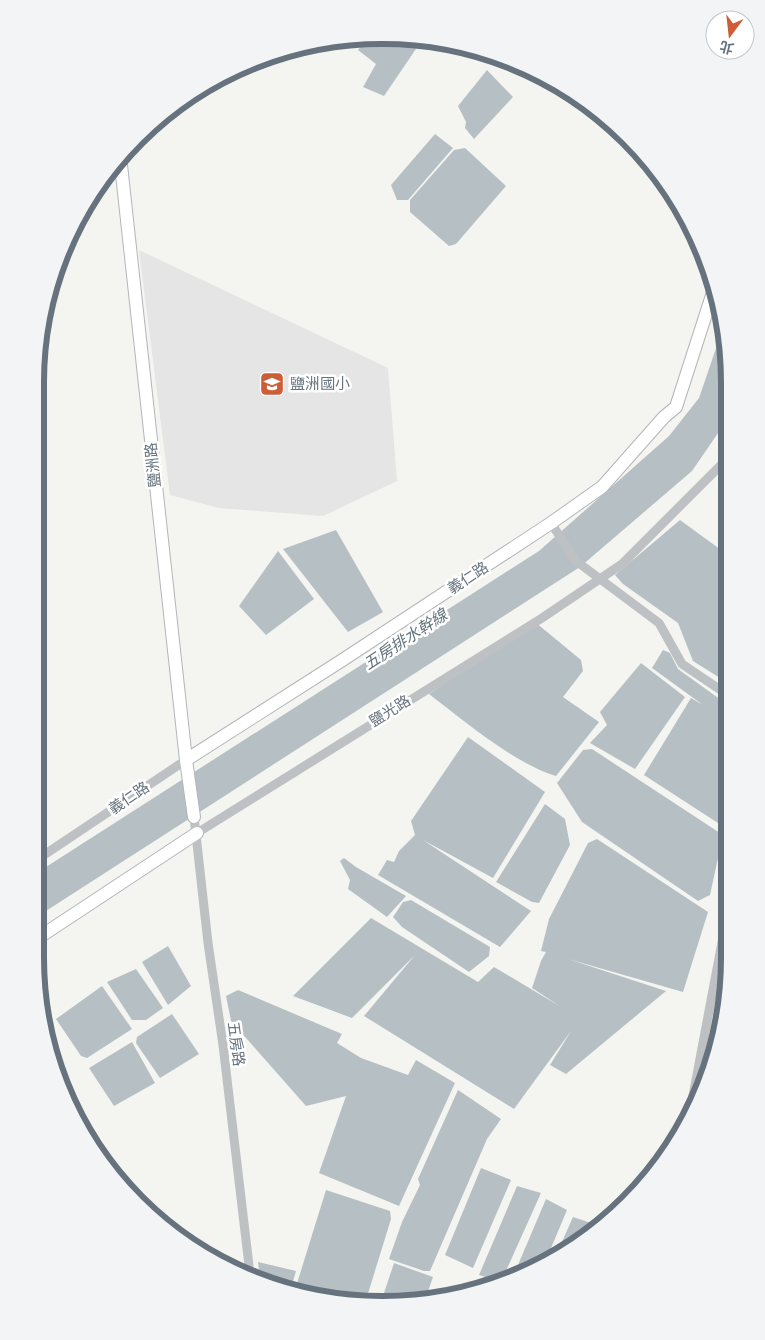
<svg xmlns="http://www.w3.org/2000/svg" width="765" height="1340" font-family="'Fira Sans Condensed','Noto Sans TC',sans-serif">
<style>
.built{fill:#e4e5e4}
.water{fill:#b6c0c4}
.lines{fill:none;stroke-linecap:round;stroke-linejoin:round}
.secondary-casing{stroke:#b2b6ba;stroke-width:14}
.street{stroke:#bdc1c4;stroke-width:9}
.secondary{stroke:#fff;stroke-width:12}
.labels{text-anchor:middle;stroke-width:5;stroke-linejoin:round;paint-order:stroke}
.poi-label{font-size:15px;fill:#66737e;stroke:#fff;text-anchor:start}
.street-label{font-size:15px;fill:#66737e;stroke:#fff}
.water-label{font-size:16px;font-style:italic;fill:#62747b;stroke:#fff}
.rim{fill:none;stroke:#66737e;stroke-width:6}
</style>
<rect width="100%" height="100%" fill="#f4f4f0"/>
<path class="built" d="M 139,250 L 388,368 L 397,481 L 323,516 L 219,508 L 170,495 Z"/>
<path class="water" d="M 369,36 L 411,37 L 420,43 L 384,96 L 363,87 L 376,64 L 358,50 Z
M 487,70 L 513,97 L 474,139 L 465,128 L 466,122 L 458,106 Z
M 435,134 L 453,148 L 408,200 L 397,200 L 391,185 Z
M 465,148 L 506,186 L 456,244 L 449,246 L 410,212 L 410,200 L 454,150 Z
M 724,325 L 727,337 L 727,420 L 692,471 L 580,567 L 35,918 L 35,874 L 539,551 L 669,436 L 699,398 Z
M 680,520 L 728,555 L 728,683 L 693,661 L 678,623 L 623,584 L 615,575 Z
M 336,530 L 383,612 L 348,632 L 283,549 Z
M 278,551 L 314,599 L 266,635 L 239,606 Z
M 535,622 L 581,660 L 583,671 L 563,697 L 599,722 L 556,776 C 515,764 463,720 429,694 Z
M 663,650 L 670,653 L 678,669 L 728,705 L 729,801 L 721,825 L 644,775 L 691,698 L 703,705 L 652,668 Z
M 641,663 L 685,697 L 635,769 L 590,743 L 607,725 L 600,712 Z
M 468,737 L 545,792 L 493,878 L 423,840 L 531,911 L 500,947 L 378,875 L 387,860 L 394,862 L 399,851 L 415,835 L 411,821 Z
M 592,749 L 723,835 L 710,895 L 698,901 L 582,822 L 557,783 L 583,750 Z
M 545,804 L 565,819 L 570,845 L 539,903 L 532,902 L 496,882 Z
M 597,839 L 708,912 L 683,992 L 568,959 L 666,991 L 566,1074 L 550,1065 L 571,1031 L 514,1109 L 364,1016 L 415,955 L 352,1018 L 293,996 L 371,918 L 478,982 L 494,967 L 561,1007 L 532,988 L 541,961 L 546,952 L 541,951 L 549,919 L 588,843 Z
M 344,858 L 356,867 L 406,896 L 387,917 L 348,889 L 350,880 L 340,861 Z
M 411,900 L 490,947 L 489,956 L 469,972 L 402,927 L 393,917 L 403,902 Z
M 168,946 L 191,986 L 168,1005 L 142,962 Z
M 136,969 L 163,1008 L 146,1020 L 132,1020 L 107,982 Z
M 102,986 L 132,1029 L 87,1058 L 81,1056 L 56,1019 Z
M 238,990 L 342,1034 L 337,1043 L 361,1058 L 408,1075 L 416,1060 L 455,1083 L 399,1206 L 319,1173 L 346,1096 L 306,1106 L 231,1021 L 226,996 Z
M 172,1014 L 199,1054 L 160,1078 L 136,1043 L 137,1037 Z
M 132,1042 L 155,1083 L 114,1106 L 89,1068 Z
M 458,1090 L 501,1119 L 487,1139 L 430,1271 L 424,1271 L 389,1259 L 402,1222 L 420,1185 L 418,1179 Z
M 481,1168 L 511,1180 L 473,1268 L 445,1255 Z
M 517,1186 L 541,1193 L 501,1282 L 479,1275 Z
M 326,1190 L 390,1211 L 391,1219 L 366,1300 L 294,1293 Z
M 546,1199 L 567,1210 L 546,1260 L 512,1279 Z
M 573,1217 L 591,1223 L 588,1234 L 557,1253 Z
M 258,1262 L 296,1271 L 290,1292 L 260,1279 Z
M 394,1263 L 433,1277 L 425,1300 L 405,1304 L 381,1302 Z"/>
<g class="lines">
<defs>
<path id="secondary" d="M 120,156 L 186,760 L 194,817
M 186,760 L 341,661 L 551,523 L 602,487 L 664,417 L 676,407 L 715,286
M 35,940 L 197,833"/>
</defs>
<use href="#secondary" class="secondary-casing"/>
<path class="street" d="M 551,523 L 576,561 L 659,623 L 682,664 L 728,695
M 194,817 L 208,943 L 223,1045 L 250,1274
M 197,833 L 542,618 L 622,564 L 727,459
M 35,861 L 186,760
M 689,1117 L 729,905"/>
<use href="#secondary" class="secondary"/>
</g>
<defs>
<symbol id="school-square" viewBox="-11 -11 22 22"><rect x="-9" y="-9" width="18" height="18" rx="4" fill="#cd5d37" stroke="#fff"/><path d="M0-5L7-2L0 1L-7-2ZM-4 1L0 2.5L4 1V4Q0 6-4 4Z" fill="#fff"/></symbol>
</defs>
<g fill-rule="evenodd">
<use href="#school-square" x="258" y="370" width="28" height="28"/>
</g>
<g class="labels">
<g class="poi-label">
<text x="290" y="389">鹽洲國小</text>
</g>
<g class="street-label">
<text transform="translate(153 465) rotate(-96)" y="5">鹽洲路</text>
<text transform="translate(468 578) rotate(-33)" y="5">義仁路</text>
<text transform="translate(390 711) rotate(-32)" y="5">鹽光路</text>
<text transform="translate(129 798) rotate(-34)" y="5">義仁路</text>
<text transform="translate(236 1044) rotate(82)" y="5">五房路</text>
</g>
<g class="water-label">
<text transform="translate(405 639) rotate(-33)" y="6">五房排水幹線</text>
</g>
</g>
<path d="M0 0H765V1340H0ZM382 44H383A338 338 0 0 1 721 382V958A338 338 0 0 1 383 1296H382A338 338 0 0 1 44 958V382A338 338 0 0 1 382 44Z" fill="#f3f4f5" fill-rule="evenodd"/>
<path class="rim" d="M382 44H383A338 338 0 0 1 721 382V958A338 338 0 0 1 383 1296H382A338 338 0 0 1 44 958V382A338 338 0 0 1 382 44Z"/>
<g transform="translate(730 35) rotate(195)"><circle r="24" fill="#ffffff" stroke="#c2c7cb"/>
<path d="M0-4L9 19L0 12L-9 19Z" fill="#cd5d37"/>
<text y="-8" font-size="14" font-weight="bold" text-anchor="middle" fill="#66737e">北</text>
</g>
</svg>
